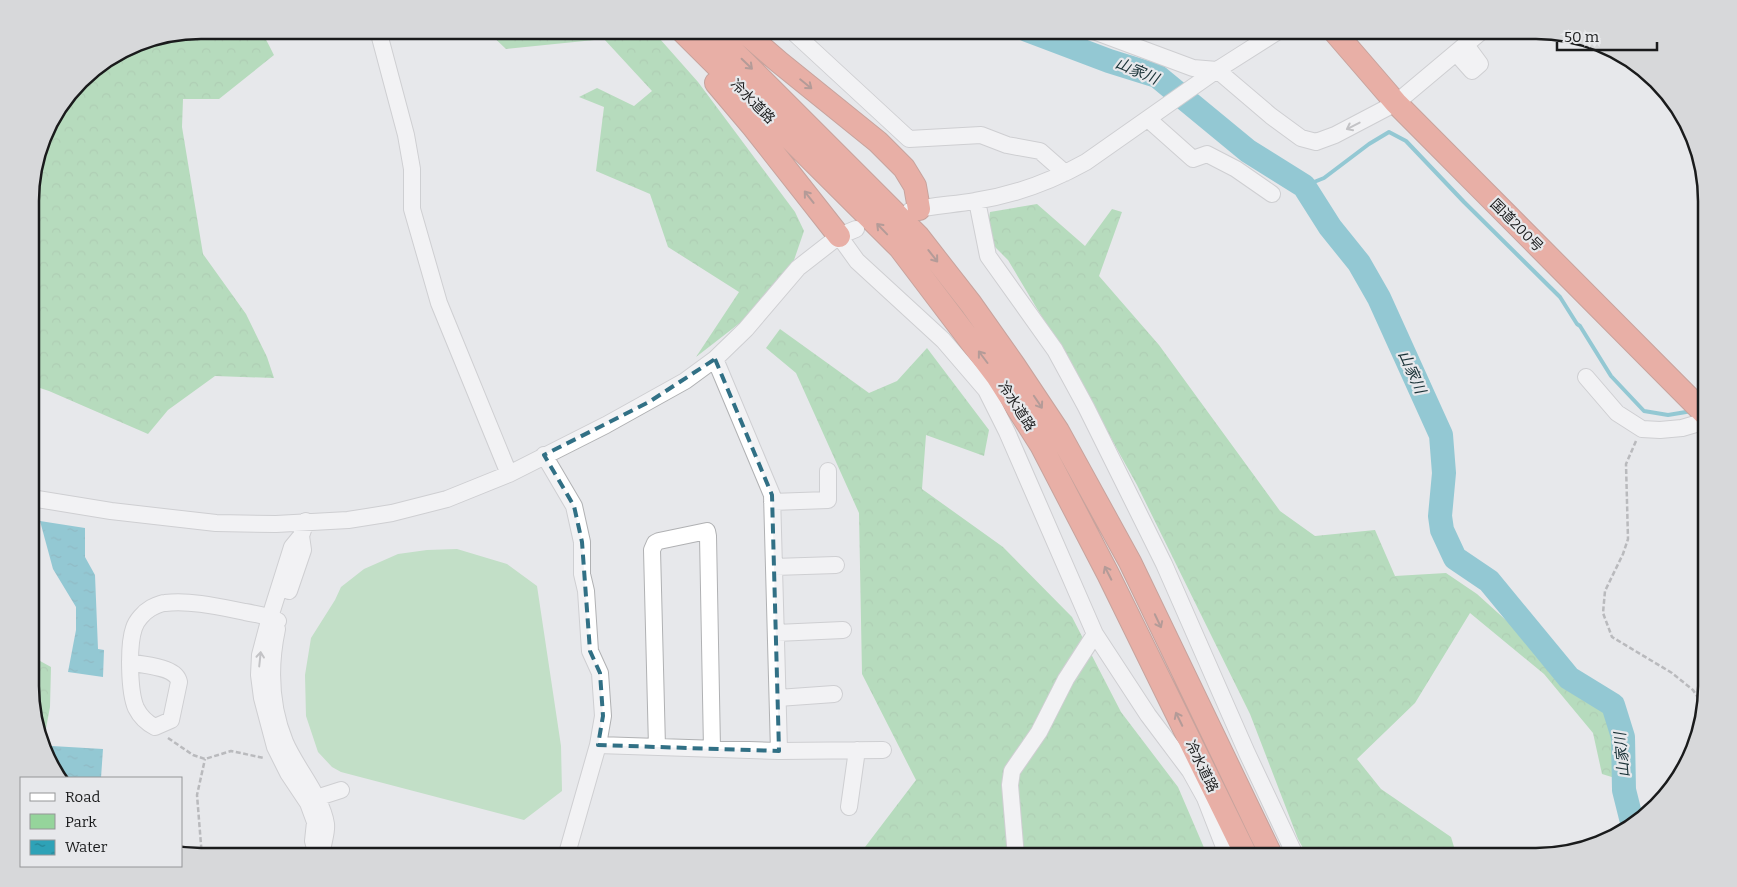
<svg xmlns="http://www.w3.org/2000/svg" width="1737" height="887" font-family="Bitter,'Noto Sans JP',serif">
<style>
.green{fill:#95d49b}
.forest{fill:url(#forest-crowns)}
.water{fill:url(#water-ripples)}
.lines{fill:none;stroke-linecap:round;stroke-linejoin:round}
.stream{stroke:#2ea2b7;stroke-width:4}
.river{stroke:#2ea2b7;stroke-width:24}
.minor-casing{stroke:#b0b1b3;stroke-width:18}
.highway-casing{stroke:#a0503f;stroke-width:24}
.path{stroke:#828385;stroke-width:2.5;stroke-dasharray:5 2.5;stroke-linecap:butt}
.minor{stroke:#fff;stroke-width:16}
.highway{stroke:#e86c52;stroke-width:22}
.oneway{stroke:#773f34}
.oneway2{stroke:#989899}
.marked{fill:none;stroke:#317085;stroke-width:4;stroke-dasharray:10 6;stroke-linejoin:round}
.labels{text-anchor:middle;stroke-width:4.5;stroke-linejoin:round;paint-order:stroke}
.street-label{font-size:14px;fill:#1a1b1c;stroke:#e7e8eb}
.water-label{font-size:15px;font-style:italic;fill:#183136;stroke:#e7e8eb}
.rim{fill:none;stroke:#1a1b1c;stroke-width:2.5}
</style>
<defs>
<pattern id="forest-crowns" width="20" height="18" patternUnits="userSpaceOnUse" patternTransform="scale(1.25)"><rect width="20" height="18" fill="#7bcc85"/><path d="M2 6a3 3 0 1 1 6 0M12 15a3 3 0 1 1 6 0" fill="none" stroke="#6aaf72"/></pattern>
<pattern id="water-ripples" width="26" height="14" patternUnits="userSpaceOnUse" patternTransform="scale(1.25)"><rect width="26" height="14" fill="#2ea2b7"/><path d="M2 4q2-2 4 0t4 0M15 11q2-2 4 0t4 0" fill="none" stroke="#268394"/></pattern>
</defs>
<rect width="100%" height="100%" fill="#e7e8eb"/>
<path class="green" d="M 457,549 L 507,564 L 537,586 L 561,746 L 562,791 L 524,820 L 341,772 L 332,767 L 318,752 L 306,716 L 305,675 L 311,638 L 335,600 L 341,587 L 364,569 L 398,554 L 427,550 Z"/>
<path class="forest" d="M 201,30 L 261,30 L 274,55 L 219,99 L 183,99 L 182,127 L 203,254 L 246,314 L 267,357 L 274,378 L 215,376 L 168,410 L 148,434 L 49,391 L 31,385 L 30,189 L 47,125 L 88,73 L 136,43 Z
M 486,30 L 652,30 L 698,82 L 795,212 L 804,231 L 793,263 L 754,312 L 696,357 L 739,292 L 668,247 L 650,194 L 596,171 L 604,107 L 579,97 L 597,88 L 634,106 L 652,91 L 604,39 L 506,49 Z
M 1037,204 L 1085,246 L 1112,209 L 1122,212 L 1099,276 L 1159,345 L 1280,511 L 1315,536 L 1375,530 L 1395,576 L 1446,573 L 1477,594 L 1538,649 L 1572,688 L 1608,709 L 1617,740 L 1615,778 L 1602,774 L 1593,733 L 1544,674 L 1470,613 L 1415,703 L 1357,759 L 1381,789 L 1451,837 L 1457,857 L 1308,857 L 1298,839 L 1250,714 L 1137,485 L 1067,359 L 1008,260 L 986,238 L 990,212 Z
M 780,329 L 869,393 L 897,381 L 927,348 L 989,430 L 984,456 L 926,435 L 922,489 L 1003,547 L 1072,617 L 1121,712 L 1178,787 L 1208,857 L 844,857 L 862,851 L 916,780 L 862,674 L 859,513 L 796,373 L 766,348 Z
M 31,656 L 51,667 L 50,707 L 44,739 L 32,709 Z"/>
<path class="water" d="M 40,521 L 85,528 L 85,557 L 95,575 L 98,649 L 104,650 L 103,677 L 68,672 L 76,630 L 76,607 L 53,569 Z
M 52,746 L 103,749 L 101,778 L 60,778 L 50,754 Z"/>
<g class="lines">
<path class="stream" d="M 1304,186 L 1324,178 L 1369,144 L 1389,132 L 1406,141 L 1464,202 L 1560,297 L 1577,324 L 1580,326 L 1611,376 L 1644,411 L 1668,415 L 1692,411"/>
<path class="river" d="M 1027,30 L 1109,61 L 1157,76 L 1248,151 L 1304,186 L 1330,227 L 1359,263 L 1379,298 L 1441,435 L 1444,473 L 1440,516 L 1442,530 L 1455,558 L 1489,581 L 1569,678 L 1613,705 L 1623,737 L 1624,790 L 1633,826"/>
<defs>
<path id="minor" d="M 378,30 L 406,135 L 412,169 L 412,209 L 439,303 L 509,474
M 791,30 L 909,139 L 981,135 L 1007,145 L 1040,151 L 1065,173
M 1091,30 L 1193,68 L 1217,70 L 1271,116 L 1301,138 L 1316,142 L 1335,135 L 1396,103 L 1483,30
M 1456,53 L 1472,71 L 1480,64 L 1466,45
M 1148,119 L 1193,159 L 1207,154 L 1236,169 L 1272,194
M 977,201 L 988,256 L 1055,350 L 1086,407 L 1164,564 L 1247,753 L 1296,857
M 910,211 C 931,205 953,205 975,201 C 1014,195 1052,181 1086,162 L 1217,70 L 1280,30
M 839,236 L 857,261 L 943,340 L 986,390 L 1007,432 L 1095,634 L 1148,715 L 1190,771 L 1205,798 L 1228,857
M 715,359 L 772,495 L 779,751
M 1586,377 L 1617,413 L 1642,429 L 1660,430 L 1682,428 L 1699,423 L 1706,418
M 544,455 L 574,506 L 582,542 L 582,574 L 586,591 L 590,651 L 600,673 L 603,716 L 598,745 L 566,857
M 31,498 L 111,511 L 216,523 L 276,524 L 348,520 L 392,513 L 447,499 L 509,474 L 606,425 L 685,381 L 715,359 L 746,329 L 798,268 L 839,236 L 856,229
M 772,502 L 828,500 L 828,471
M 306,521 L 301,536 L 292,547 L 270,617 L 260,655 L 259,675 L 262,698 L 275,747 L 288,773 L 308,803 L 315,822 L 313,841 L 316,852 L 314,857
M 774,567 L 836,565
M 289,591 L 303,550 L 301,536
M 277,629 C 269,667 270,705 285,742 C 296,768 322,797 326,824 C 327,831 324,839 323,846 L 316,852
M 776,633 L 843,630
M 130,662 C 145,666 176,666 179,682 L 171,720 L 155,727 C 147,723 140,716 136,708 C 129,692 128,645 134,628 C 136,621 144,612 151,608 C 155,606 161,603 165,603 C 191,600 220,607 245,612 C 257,614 268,616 278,621
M 778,698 L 834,694
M 598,745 L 779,751 L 883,750
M 657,747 L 652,550 L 655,543 L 659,541 L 707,531 L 708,536 L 712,749
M 308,803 L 316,798 L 341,790
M 849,807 L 857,750
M 1016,857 L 1010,785 L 1012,771 L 1039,732 L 1066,679 L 1095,634"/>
<path id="highway" d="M 681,30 L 900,248 L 997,376 L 1041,445 L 1108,574 L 1247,857
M 712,30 L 918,236 L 971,304 L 1014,365 L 1058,431 L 1130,562 L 1272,857
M 742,30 L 779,62 L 878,142 L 904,168 L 915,186 L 919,209
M 1333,30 L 1396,103 L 1706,415
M 716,83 L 754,128 L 839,236"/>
</defs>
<use href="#minor" class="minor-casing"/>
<use href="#highway" class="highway-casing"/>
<path class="path" d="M 1636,441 L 1626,464 L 1628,539 L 1623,554 L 1605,591 L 1603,613 L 1612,637 L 1672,673 L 1693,690 L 1703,705
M 168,738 L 193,755 L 205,759 L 231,751 L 264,758
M 202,857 L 197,795 L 205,759"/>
<use href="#minor" class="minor"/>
<use href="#highway" class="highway"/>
</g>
<defs><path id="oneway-shaft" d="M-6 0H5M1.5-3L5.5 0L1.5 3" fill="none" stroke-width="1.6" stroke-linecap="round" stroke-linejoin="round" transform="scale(1.25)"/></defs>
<g class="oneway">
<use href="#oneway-shaft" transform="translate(747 64) rotate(44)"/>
<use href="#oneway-shaft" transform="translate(806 84) rotate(39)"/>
<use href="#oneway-shaft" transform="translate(809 197) rotate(-128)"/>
<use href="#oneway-shaft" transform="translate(882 229) rotate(-134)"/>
<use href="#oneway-shaft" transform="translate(933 256) rotate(52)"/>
<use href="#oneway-shaft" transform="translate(983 357) rotate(-127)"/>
<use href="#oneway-shaft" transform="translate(1038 402) rotate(56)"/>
<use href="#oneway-shaft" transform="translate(1108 573) rotate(-117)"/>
<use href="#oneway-shaft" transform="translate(1158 621) rotate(65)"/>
<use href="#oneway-shaft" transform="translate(1179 719) rotate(-116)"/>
</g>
<g class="oneway2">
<use href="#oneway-shaft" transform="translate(1353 126) rotate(153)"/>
<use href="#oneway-shaft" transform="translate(260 659) rotate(-84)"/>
</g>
<path d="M0 0H1737V887H0ZM 715,359 L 772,495 L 779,751 L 598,745 L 603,716 L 600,673 L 590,651 L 582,542 L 574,506 L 544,455 L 649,402 Z" fill="#e7e8eb" fill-opacity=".55" fill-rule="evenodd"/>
<path class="marked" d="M 715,359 L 772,495 L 779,751 L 598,745 L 603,716 L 600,673 L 590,651 L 582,542 L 574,506 L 544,455 L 649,402 Z"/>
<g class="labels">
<g class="street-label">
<text transform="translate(753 101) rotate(45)" y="5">冷水道路</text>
<text transform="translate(1517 225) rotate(45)" y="5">国道200号</text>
<text transform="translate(1017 406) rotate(57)" y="5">冷水道路</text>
<text transform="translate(1202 766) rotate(64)" y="5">冷水道路</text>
</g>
<g class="water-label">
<text transform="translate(1137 71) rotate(23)" y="5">山家川</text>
<text transform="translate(1412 372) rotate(66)" y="5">山家川</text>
<text transform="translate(1622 755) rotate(-95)" y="5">山家川</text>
</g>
</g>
<path d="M0 0H1737V887H0ZM201 39H1536A162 162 0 0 1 1698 201V686A162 162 0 0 1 1536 848H201A162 162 0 0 1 39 686V201A162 162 0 0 1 201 39Z" fill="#d7d8da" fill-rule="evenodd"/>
<path class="rim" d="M201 39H1536A162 162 0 0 1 1698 201V686A162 162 0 0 1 1536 848H201A162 162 0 0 1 39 686V201A162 162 0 0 1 201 39Z"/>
<rect x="20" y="777" width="162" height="90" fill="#e7e8eb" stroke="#959698"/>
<rect x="30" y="793" width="25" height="8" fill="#ffffff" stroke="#959698"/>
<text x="65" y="802" font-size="15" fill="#1a1b1c">Road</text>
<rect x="30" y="814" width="25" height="15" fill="#95d49b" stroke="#959698"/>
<text x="65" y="827" font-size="15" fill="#1a1b1c">Park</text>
<rect x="30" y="840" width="25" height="15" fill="url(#water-ripples)" stroke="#959698"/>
<text x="65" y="852" font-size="15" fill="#1a1b1c">Water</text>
<path d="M1557 42v8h100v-8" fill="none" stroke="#1a1b1c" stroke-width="2.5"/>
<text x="1564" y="42" font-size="15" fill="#1a1b1c" stroke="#e7e8eb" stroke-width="4" paint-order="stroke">50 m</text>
</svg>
